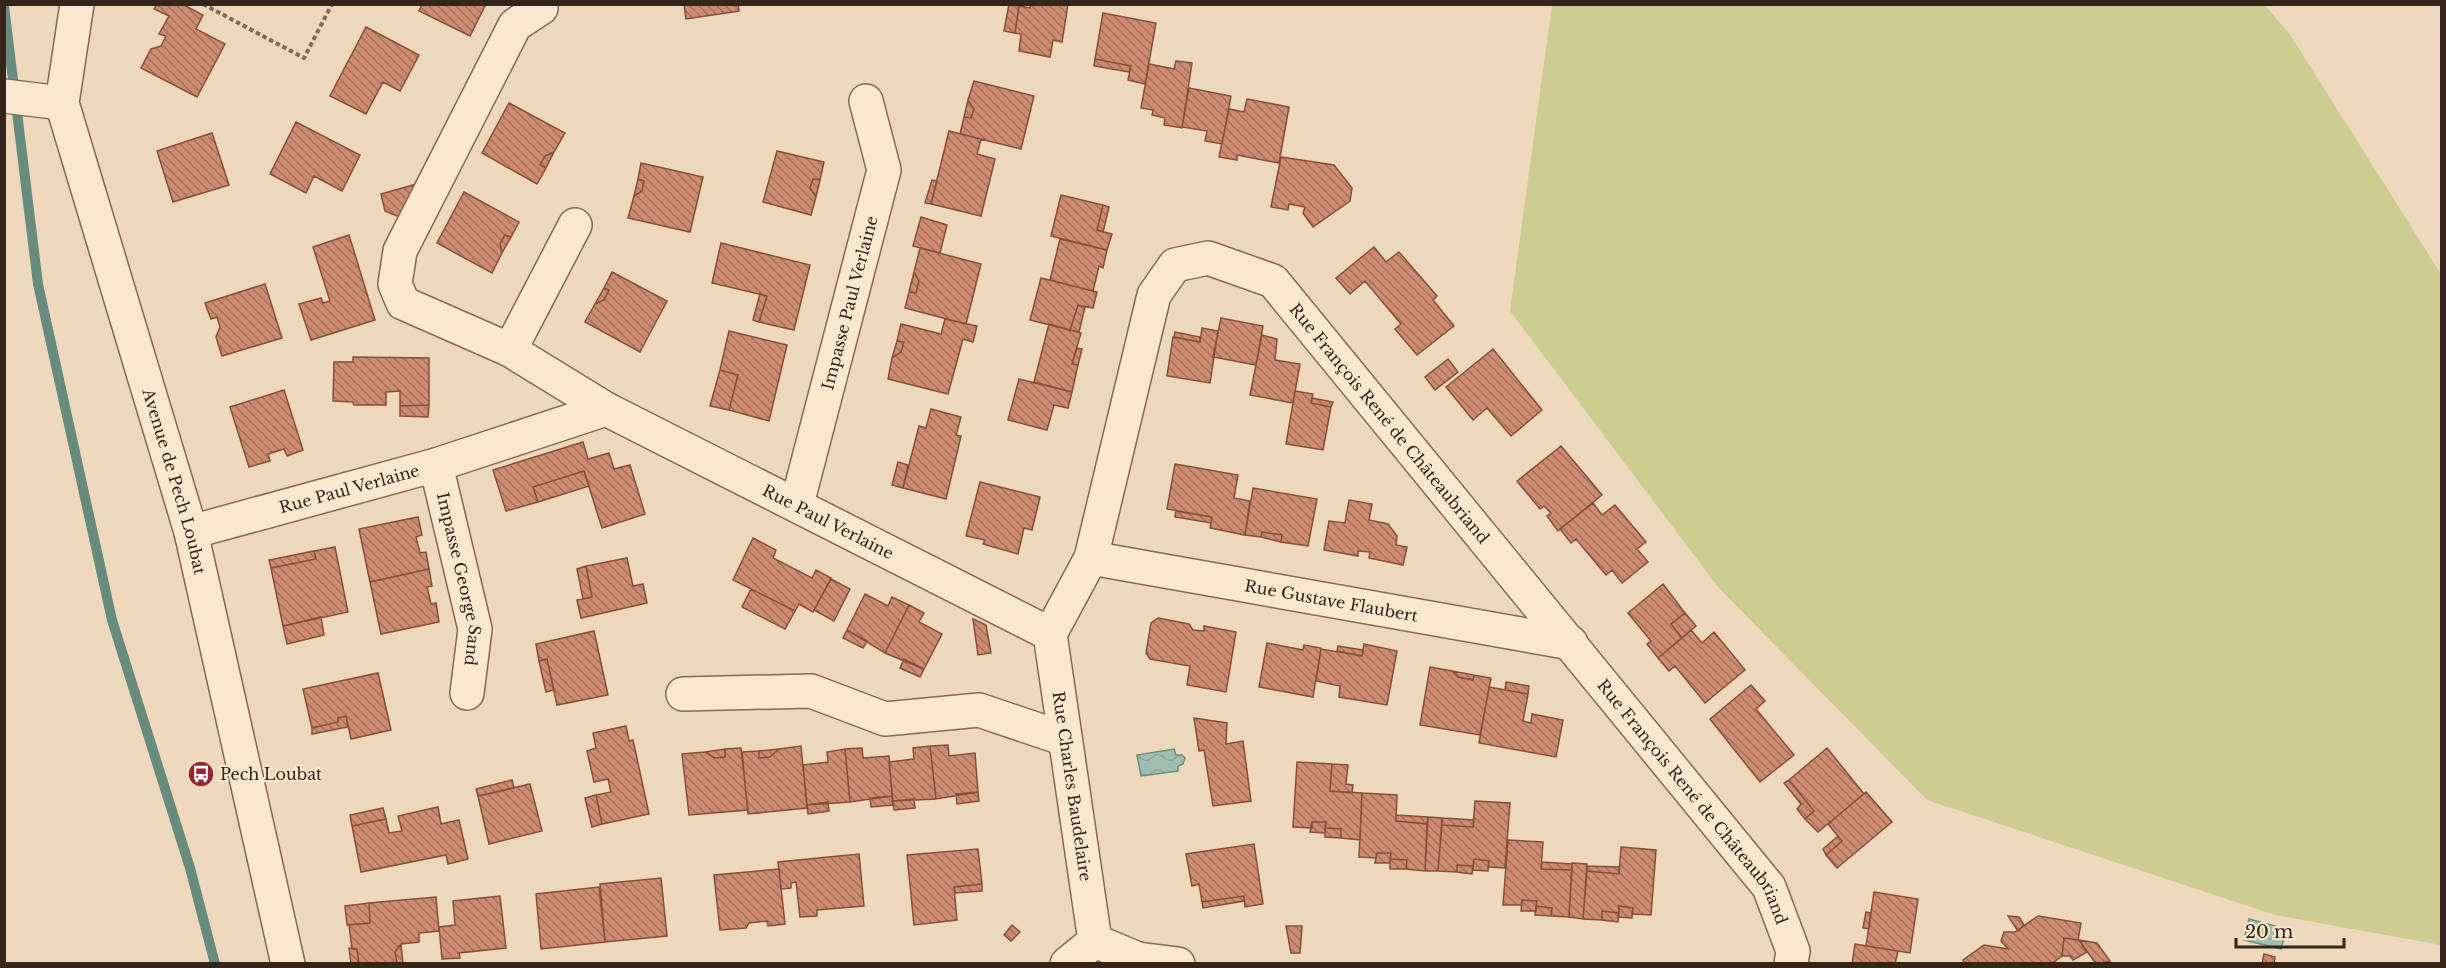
<svg xmlns="http://www.w3.org/2000/svg" width="2446" height="968" font-family="'Libre Baskerville',serif">
<style>
.grass{fill:#cccb90}
.water{fill:url(#water-waves);stroke:#678c7e;stroke-width:1.5}
.lines{fill:none;stroke-linecap:round;stroke-linejoin:round}
.stream{stroke:#678c7e;stroke-width:10}
.building{fill:url(#building-back-hatch);stroke:#854f3b;stroke-width:1.5}
.minor-casing{stroke:#856955;stroke-width:36}
.path{stroke:#856955;stroke-width:4;stroke-dasharray:4.5 3;stroke-linecap:butt}
.minor{stroke:#f9e7ce;stroke-width:33}
.labels{text-anchor:middle;stroke-width:4.5;stroke-linejoin:round;paint-order:stroke}
.street-label{font-size:16px;fill:#34241a;stroke:#f6e4cb}
.poi-label{font-size:16px;fill:#34241a;stroke:#f6e4cb;text-anchor:start}
</style>
<defs>
<pattern id="water-waves" width="16" height="10" patternUnits="userSpaceOnUse" patternTransform="scale(1.5)"><rect width="16" height="10" fill="#a0bfb2"/><path d="M0 5q4-4 8 0t8 0" fill="none" stroke="#8aa498"/></pattern>
<pattern id="building-back-hatch" width="6" height="6" patternUnits="userSpaceOnUse" patternTransform="scale(1.5)"><rect width="6" height="6" fill="#cd8b70"/><path d="M-1 5l2 2M0 0l6 6M5-1l2 2" fill="none" stroke="#a7715b"/></pattern>
</defs>
<rect width="100%" height="100%" fill="#eed8bb"/>
<path class="grass" d="M 1552,5 L 2265,5 L 2291,36 L 2441,274 L 2441,945 L 2275,915 L 1927,800 L 1718,587 L 1510,311 Z"/>
<path class="water" d="M 1174,749 L 1176,755 L 1182,755 L 1185,758 L 1183,764 L 1178,766 L 1178,771 L 1141,776 L 1137,755 Z
M 2249,919 L 2286,929 L 2281,949 L 2244,940 Z"/>
<g class="lines">
<path class="stream" d="M 4,6 L 38,284 L 112,620 L 190,868 L 215,964"/>
</g>
<path class="building" d="M 157,4 L 182,4 L 203,15 L 196,29 L 225,44 L 197,97 L 141,68 L 151,49 L 161,46 L 166,36 L 159,34 L 169,16 L 154,9 Z
M 422,4 L 486,4 L 470,36 L 419,11 Z
M 684,4 L 738,4 L 739,11 L 686,19 Z
M 1009,4 L 1019,6 L 1015,33 L 1004,31 Z
M 1031,4 L 1068,4 L 1062,42 L 1053,40 L 1050,57 L 1019,51 L 1021,34 L 1015,33 L 1019,6 L 1030,8 Z
M 1103,13 L 1156,23 L 1145,84 L 1128,80 L 1131,66 L 1095,59 Z
M 366,27 L 419,55 L 400,91 L 383,82 L 366,114 L 330,96 Z
M 1095,59 L 1131,66 L 1129,72 L 1094,66 Z
M 1176,61 L 1192,63 L 1182,128 L 1164,125 L 1165,118 L 1152,115 L 1153,110 L 1141,108 L 1149,64 L 1174,69 Z
M 974,81 L 1034,96 L 1021,149 L 960,134 L 964,117 L 971,118 L 974,109 L 968,100 Z
M 1189,88 L 1231,96 L 1222,144 L 1205,141 L 1207,131 L 1182,127 Z
M 1247,99 L 1289,107 L 1279,163 L 1237,155 L 1237,160 L 1219,157 L 1229,109 L 1244,112 Z
M 968,100 L 974,109 L 971,118 L 964,117 Z
M 509,103 L 565,133 L 554,152 L 545,156 L 540,165 L 546,168 L 537,184 L 482,153 Z
M 296,122 L 360,155 L 342,191 L 314,176 L 306,193 L 270,174 Z
M 949,131 L 981,139 L 977,154 L 995,159 L 981,216 L 931,204 Z
M 212,133 L 229,185 L 173,202 L 157,151 Z
M 777,151 L 824,162 L 820,180 L 813,179 L 810,188 L 816,197 L 811,215 L 763,202 Z
M 554,152 L 546,168 L 540,165 L 545,156 Z
M 1281,157 L 1334,165 L 1352,188 L 1350,201 L 1313,227 L 1303,213 L 1305,207 L 1289,204 L 1288,210 L 1271,207 Z
M 641,163 L 703,177 L 690,232 L 628,218 L 634,196 L 642,191 L 644,181 L 638,179 Z
M 638,179 L 644,181 L 642,191 L 634,196 Z
M 813,179 L 820,180 L 816,197 L 810,188 Z
M 932,180 L 937,181 L 931,204 L 925,203 Z
M 420,183 L 402,218 L 385,211 L 381,194 Z
M 464,192 L 519,222 L 511,237 L 505,235 L 500,244 L 502,253 L 492,273 L 437,243 Z
M 1061,195 L 1103,205 L 1097,230 L 1112,234 L 1107,250 L 1051,236 Z
M 1103,205 L 1109,207 L 1103,232 L 1097,230 Z
M 921,217 L 947,225 L 940,253 L 913,246 Z
M 349,235 L 375,320 L 311,340 L 299,304 L 321,298 L 323,303 L 330,301 L 313,247 Z
M 505,235 L 511,237 L 502,253 L 500,244 Z
M 1060,239 L 1107,250 L 1103,268 L 1099,266 L 1093,291 L 1050,280 Z
M 721,243 L 810,265 L 794,330 L 759,322 L 767,296 L 712,283 Z
M 1374,247 L 1386,262 L 1399,252 L 1437,296 L 1433,300 L 1454,326 L 1417,355 L 1395,329 L 1401,324 L 1365,281 L 1350,294 L 1336,278 Z
M 920,248 L 981,264 L 966,324 L 905,308 L 909,292 L 916,293 L 919,281 L 914,272 Z
M 612,272 L 667,301 L 640,352 L 585,322 L 595,304 L 604,300 L 609,290 L 604,288 Z
M 914,272 L 919,281 L 916,293 L 909,292 Z
M 1041,278 L 1097,292 L 1093,308 L 1078,305 L 1070,330 L 1030,320 Z
M 265,284 L 282,338 L 222,356 L 216,337 L 220,327 L 217,317 L 211,319 L 205,303 Z
M 604,288 L 609,290 L 604,300 L 595,304 Z
M 760,294 L 767,296 L 759,322 L 753,320 Z
M 1078,305 L 1085,307 L 1079,332 L 1070,330 Z
M 1221,318 L 1263,326 L 1256,365 L 1213,357 Z
M 945,319 L 977,326 L 973,342 L 963,339 L 948,394 L 888,379 L 892,358 L 901,352 L 904,342 L 897,341 L 901,324 L 941,334 Z
M 1049,324 L 1081,333 L 1072,364 L 1078,365 L 1072,392 L 1034,382 Z
M 1202,328 L 1218,331 L 1210,383 L 1167,376 L 1173,337 L 1200,342 Z
M 729,331 L 787,345 L 769,421 L 729,410 L 738,375 L 720,370 Z
M 1175,332 L 1200,337 L 1200,342 L 1174,337 Z
M 1262,335 L 1277,339 L 1275,360 L 1300,364 L 1293,403 L 1250,395 Z
M 897,341 L 904,342 L 901,352 L 892,358 Z
M 1077,348 L 1082,349 L 1078,365 L 1072,364 Z
M 1493,349 L 1542,410 L 1511,436 L 1487,408 L 1473,420 L 1446,387 Z
M 353,357 L 429,358 L 429,405 L 400,406 L 400,391 L 386,392 L 386,405 L 354,405 L 353,402 L 333,401 L 334,362 L 353,362 Z
M 1448,359 L 1458,372 L 1435,390 L 1425,377 Z
M 720,370 L 738,375 L 729,410 L 710,406 Z
M 1019,379 L 1072,392 L 1068,408 L 1054,405 L 1047,430 L 1008,420 Z
M 284,390 L 303,450 L 287,456 L 284,449 L 268,454 L 270,461 L 249,467 L 230,407 Z
M 1295,391 L 1313,394 L 1311,403 L 1331,407 L 1323,450 L 1286,444 Z
M 1312,398 L 1333,402 L 1331,407 L 1311,403 Z
M 429,405 L 428,417 L 400,416 L 400,406 Z
M 931,409 L 961,417 L 956,435 L 961,436 L 946,499 L 903,488 L 919,426 L 926,428 Z
M 583,442 L 588,459 L 609,453 L 614,469 L 630,465 L 645,514 L 602,528 L 584,471 L 533,487 L 538,502 L 506,511 L 493,470 Z
M 1561,446 L 1602,495 L 1558,531 L 1547,516 L 1551,513 L 1544,506 L 1540,509 L 1517,481 Z
M 898,462 L 908,465 L 903,488 L 892,485 Z
M 1175,464 L 1238,475 L 1234,498 L 1250,501 L 1245,535 L 1210,528 L 1212,517 L 1167,509 Z
M 584,471 L 589,486 L 538,502 L 533,487 Z
M 980,482 L 1040,497 L 1032,530 L 1024,528 L 1018,554 L 983,544 L 985,540 L 966,536 Z
M 1253,488 L 1317,499 L 1308,546 L 1281,542 L 1282,535 L 1262,532 L 1261,537 L 1245,535 Z
M 1349,500 L 1372,504 L 1369,520 L 1388,524 L 1397,536 L 1396,545 L 1407,547 L 1403,565 L 1369,558 L 1370,552 L 1358,551 L 1358,556 L 1324,550 L 1329,521 L 1345,523 Z
M 1593,503 L 1602,515 L 1615,505 L 1646,542 L 1637,549 L 1648,562 L 1622,583 L 1612,570 L 1606,575 L 1576,539 L 1571,543 L 1560,529 Z
M 1176,511 L 1212,517 L 1211,523 L 1175,517 Z
M 418,517 L 422,535 L 416,537 L 420,553 L 426,552 L 429,569 L 370,582 L 359,529 Z
M 1262,532 L 1282,535 L 1281,542 L 1261,537 Z
M 753,538 L 776,550 L 773,558 L 812,578 L 816,570 L 831,578 L 813,612 L 799,604 L 795,611 L 733,580 Z
M 335,547 L 348,612 L 283,626 L 271,568 L 316,559 L 314,551 Z
M 314,551 L 316,559 L 271,568 L 269,560 Z
M 627,558 L 633,586 L 643,584 L 647,603 L 581,618 L 577,600 L 592,597 L 586,566 Z
M 586,566 L 592,597 L 583,599 L 577,569 Z
M 429,569 L 432,586 L 427,587 L 431,604 L 436,603 L 439,622 L 381,634 L 370,582 Z
M 831,579 L 850,589 L 834,621 L 814,610 Z
M 1663,584 L 1685,613 L 1671,624 L 1682,638 L 1658,658 L 1647,644 L 1651,641 L 1628,613 Z
M 751,589 L 795,611 L 785,629 L 742,607 Z
M 865,594 L 888,606 L 892,597 L 909,605 L 885,653 L 847,630 Z
M 909,605 L 924,613 L 919,622 L 942,634 L 924,669 L 885,653 Z
M 1685,613 L 1696,626 L 1682,638 L 1671,624 Z
M 321,617 L 324,635 L 287,644 L 283,626 Z
M 1158,618 L 1189,624 L 1193,630 L 1204,631 L 1204,626 L 1236,632 L 1226,692 L 1187,685 L 1190,666 L 1150,659 L 1146,653 L 1151,623 Z
M 973,619 L 986,625 L 991,653 L 978,655 Z
M 847,630 L 867,641 L 863,648 L 843,638 Z
M 1691,630 L 1702,643 L 1714,632 L 1745,670 L 1705,703 L 1675,666 L 1669,671 L 1658,658 Z
M 594,631 L 608,695 L 557,705 L 547,659 L 539,661 L 536,644 Z
M 1267,643 L 1303,650 L 1304,645 L 1321,648 L 1313,697 L 1259,687 Z
M 1364,644 L 1397,651 L 1387,705 L 1339,697 L 1340,686 L 1316,681 L 1321,649 L 1362,656 Z
M 1338,646 L 1363,650 L 1362,656 L 1337,651 Z
M 547,659 L 554,690 L 546,692 L 539,661 Z
M 904,659 L 924,669 L 920,677 L 900,668 Z
M 1430,667 L 1452,671 L 1458,677 L 1473,680 L 1474,675 L 1491,678 L 1480,735 L 1420,725 Z
M 1452,671 L 1474,675 L 1473,680 L 1458,677 Z
M 378,673 L 391,730 L 351,739 L 346,716 L 338,718 L 338,722 L 312,728 L 303,689 Z
M 1506,682 L 1529,686 L 1528,694 L 1505,690 Z
M 1751,685 L 1765,701 L 1756,709 L 1794,755 L 1760,782 L 1710,719 Z
M 1489,687 L 1528,694 L 1523,721 L 1531,723 L 1532,714 L 1563,720 L 1556,757 L 1479,743 Z
M 346,716 L 348,727 L 312,734 L 312,728 L 338,722 L 338,718 Z
M 1194,718 L 1227,723 L 1226,744 L 1243,741 L 1251,801 L 1213,806 L 1204,750 L 1199,751 Z
M 626,726 L 629,741 L 633,740 L 649,814 L 602,824 L 596,795 L 611,792 L 608,779 L 594,782 L 587,751 L 596,748 L 593,733 Z
M 948,745 L 949,756 L 975,753 L 978,792 L 936,799 L 930,746 Z
M 801,746 L 807,808 L 748,814 L 742,752 L 759,751 L 759,758 L 770,757 L 779,749 Z
M 930,746 L 936,799 L 893,801 L 889,762 L 914,759 L 913,748 Z
M 741,748 L 748,810 L 689,815 L 682,754 L 705,752 L 715,758 L 725,757 L 725,749 Z
M 862,748 L 863,758 L 889,756 L 892,796 L 850,802 L 845,749 Z
M 1827,748 L 1864,794 L 1818,832 L 1805,819 L 1814,811 L 1789,780 Z
M 725,749 L 725,757 L 715,758 L 705,752 Z
M 779,749 L 770,757 L 759,758 L 759,751 Z
M 845,749 L 850,802 L 807,805 L 803,765 L 828,762 L 827,752 Z
M 1297,762 L 1332,764 L 1330,791 L 1362,793 L 1360,840 L 1341,838 L 1341,829 L 1325,828 L 1326,822 L 1312,822 L 1312,828 L 1293,827 Z
M 1332,764 L 1348,765 L 1346,784 L 1353,785 L 1352,793 L 1330,791 Z
M 512,780 L 514,788 L 478,796 L 476,789 Z
M 1789,780 L 1814,811 L 1805,819 L 1797,809 L 1801,804 L 1784,783 Z
M 530,784 L 542,831 L 489,844 L 478,796 Z
M 978,792 L 979,801 L 957,804 L 956,794 Z
M 1866,792 L 1892,822 L 1837,868 L 1826,855 L 1842,841 L 1828,824 Z
M 1362,793 L 1397,795 L 1396,821 L 1427,824 L 1425,871 L 1406,869 L 1407,860 L 1390,859 L 1391,853 L 1377,853 L 1376,858 L 1359,857 Z
M 596,795 L 602,824 L 592,827 L 585,798 Z
M 892,796 L 893,805 L 871,807 L 870,798 Z
M 914,799 L 915,808 L 894,810 L 893,801 Z
M 1475,801 L 1510,803 L 1505,868 L 1488,867 L 1489,861 L 1474,859 L 1473,866 L 1457,865 L 1457,872 L 1438,871 L 1442,825 L 1473,827 Z
M 828,802 L 829,811 L 808,814 L 807,805 Z
M 438,807 L 441,824 L 459,820 L 468,859 L 448,864 L 446,855 L 361,872 L 352,826 L 386,819 L 389,833 L 402,831 L 398,816 Z
M 383,808 L 386,819 L 352,826 L 350,815 Z
M 1396,815 L 1428,817 L 1427,824 L 1396,821 Z
M 1428,817 L 1442,818 L 1438,871 L 1425,871 Z
M 1442,818 L 1474,820 L 1473,827 L 1442,825 Z
M 1312,822 L 1326,822 L 1325,833 L 1310,832 Z
M 1325,828 L 1341,829 L 1341,838 L 1325,837 Z
M 1838,836 L 1842,841 L 1826,855 L 1823,849 Z
M 1508,840 L 1543,842 L 1541,869 L 1572,870 L 1569,917 L 1551,916 L 1552,908 L 1536,906 L 1537,901 L 1522,900 L 1522,905 L 1503,905 Z
M 1254,844 L 1263,904 L 1245,907 L 1244,896 L 1202,902 L 1199,884 L 1192,886 L 1186,854 Z
M 1621,847 L 1656,850 L 1651,915 L 1632,914 L 1633,908 L 1619,906 L 1619,913 L 1602,911 L 1602,920 L 1583,919 L 1587,871 L 1619,874 Z
M 978,849 L 982,884 L 954,887 L 957,920 L 914,925 L 907,855 Z
M 1377,853 L 1391,853 L 1390,863 L 1375,863 Z
M 859,854 L 864,906 L 817,910 L 817,916 L 800,917 L 796,882 L 791,883 L 791,888 L 781,889 L 778,862 Z
M 1390,859 L 1407,860 L 1406,869 L 1390,869 Z
M 1474,859 L 1489,861 L 1488,871 L 1473,870 Z
M 1542,862 L 1572,864 L 1572,870 L 1541,869 Z
M 1572,863 L 1587,864 L 1583,919 L 1569,917 Z
M 1457,865 L 1473,866 L 1472,874 L 1457,872 Z
M 1587,866 L 1619,867 L 1619,874 L 1587,871 Z
M 779,869 L 785,924 L 768,926 L 767,921 L 749,923 L 746,928 L 720,930 L 714,875 Z
M 661,878 L 667,936 L 605,942 L 600,884 Z
M 982,884 L 982,891 L 955,893 L 954,887 Z
M 599,887 L 605,942 L 541,949 L 536,894 Z
M 1874,892 L 1918,899 L 1910,953 L 1866,946 Z
M 500,896 L 506,948 L 459,953 L 460,958 L 442,959 L 439,927 L 455,925 L 453,901 Z
M 1244,896 L 1244,901 L 1203,908 L 1202,902 Z
M 436,897 L 439,931 L 419,933 L 419,942 L 401,944 L 395,952 L 397,964 L 359,964 L 357,949 L 352,949 L 349,925 L 370,923 L 369,903 Z
M 1522,900 L 1537,901 L 1536,911 L 1521,911 Z
M 369,903 L 370,923 L 347,925 L 345,906 Z
M 1536,906 L 1552,908 L 1551,916 L 1535,915 Z
M 1619,906 L 1633,908 L 1632,918 L 1618,917 Z
M 1602,911 L 1619,913 L 1618,922 L 1602,920 Z
M 1866,912 L 1871,913 L 1869,929 L 1863,928 Z
M 2008,916 L 2019,917 L 2024,925 L 2018,931 Z
M 2038,916 L 2081,923 L 2078,940 L 2064,938 L 2062,956 L 2051,964 L 1965,964 L 1963,960 L 1984,945 L 2008,949 L 2001,941 L 2004,932 L 2015,932 Z
M 1012,925 L 1020,932 L 1011,941 L 1004,935 Z
M 1286,926 L 1302,926 L 1300,953 L 1291,953 Z
M 2064,938 L 2079,940 L 2087,952 L 2073,960 L 2070,956 L 2062,956 Z
M 2079,940 L 2097,943 L 2110,961 L 2096,964 Z
M 401,944 L 403,964 L 397,964 L 395,952 Z
M 1855,944 L 1898,951 L 1895,964 L 1852,964 Z
M 349,948 L 357,949 L 359,964 L 351,964 Z
M 2264,954 L 2275,957 L 2274,963 L 2276,964 L 2262,964 Z"/>
<g class="lines">
<defs>
<g id="minor">
<path id="s1" d="M 77,4 L 62,103 L 191,532 L 288,964"/>
<path d="M 541,8 L 515,25 L 400,251 L 395,284 L 403,303 L 510,350 L 575,225"/>
<path d="M 4,96 L 62,103"/>
<path d="M 510,350 L 606,409"/>
<path id="s2" d="M 436,465 L 475,629 L 467,693"/>
<path id="s3" d="M 797,504 L 884,170 L 866,101"/>
<path id="s4" d="M 191,532 L 436,465 L 606,409 L 1050,634"/>
<path id="s5" d="M 1091,558 L 1571,643"/>
<path id="s6" d="M 1050,634 L 1091,558 L 1154,295 L 1175,265 L 1208,258 L 1273,281 L 1769,887 L 1793,951 L 1791,964"/>
<path id="s7" d="M 1050,634 L 1095,941"/>
<path d="M 683,694 L 811,691 L 885,719 L 979,710 L 1065,739"/>
<path d="M 1138,959 L 1178,964"/>
<path d="M 1067,964 L 1095,941 L 1138,959 L 1138,964"/>
</g>
</defs>
<use href="#minor" class="minor-casing"/>
<path class="path" d="M 203,4 L 304,58 L 332,4"/>
<use href="#minor" class="minor"/>
</g>
<defs>
<symbol id="bus-disc" viewBox="-11 -11 22 22"><circle r="9.5" fill="#952434" stroke="#f6e4cb"/><path d="M-5-6H5V4H4V6H2V4H-2V6H-4V4H-5ZM-3.5-4V0h7V-4ZM-3.5 1.2v1.5H-2V1.2ZM2 1.2v1.5H3.5V1.2Z" fill="#fff"/></symbol>
</defs>
<g fill-rule="evenodd">
<use href="#bus-disc" x="186" y="759" width="30" height="30"/>
</g>
<g class="labels">
<g class="street-label">
<text dy="6" stroke="none"><textPath href="#s3" startOffset="208">Impasse Paul Verlaine</textPath></text>
<text dy="6" stroke="none"><textPath href="#s6" startOffset="680">Rue François René de Châteaubriand</textPath></text>
<text dy="6" stroke="none"><textPath href="#s1" startOffset="495">Avenue de Pech Loubat</textPath></text>
<text dy="6" stroke="none"><textPath href="#s4" startOffset="164">Rue Paul Verlaine</textPath></text>
<text dy="6" stroke="none"><textPath href="#s4" startOffset="682">Rue Paul Verlaine</textPath></text>
<text dy="6" stroke="none"><textPath href="#s2" startOffset="117">Impasse George Sand</textPath></text>
<text dy="6" stroke="none"><textPath href="#s5" startOffset="244">Rue Gustave Flaubert</textPath></text>
<text dy="6" stroke="none"><textPath href="#s7" startOffset="154">Rue Charles Baudelaire</textPath></text>
<text dy="6" stroke="none"><textPath href="#s6" startOffset="1166">Rue François René de Châteaubriand</textPath></text>
</g>
<g class="poi-label">
<text x="220" y="780">Pech Loubat</text>
</g>
</g>
<rect width="2446" height="968" fill="none" stroke="#34241a" stroke-width="12"/>
<path d="M2236 938v9h108v-9" fill="none" stroke="#34241a" stroke-width="3"/>
<text x="2245" y="938" font-size="18" fill="#34241a" stroke="#f6e4cb" stroke-width="4.5" paint-order="stroke">20 m</text>
</svg>
